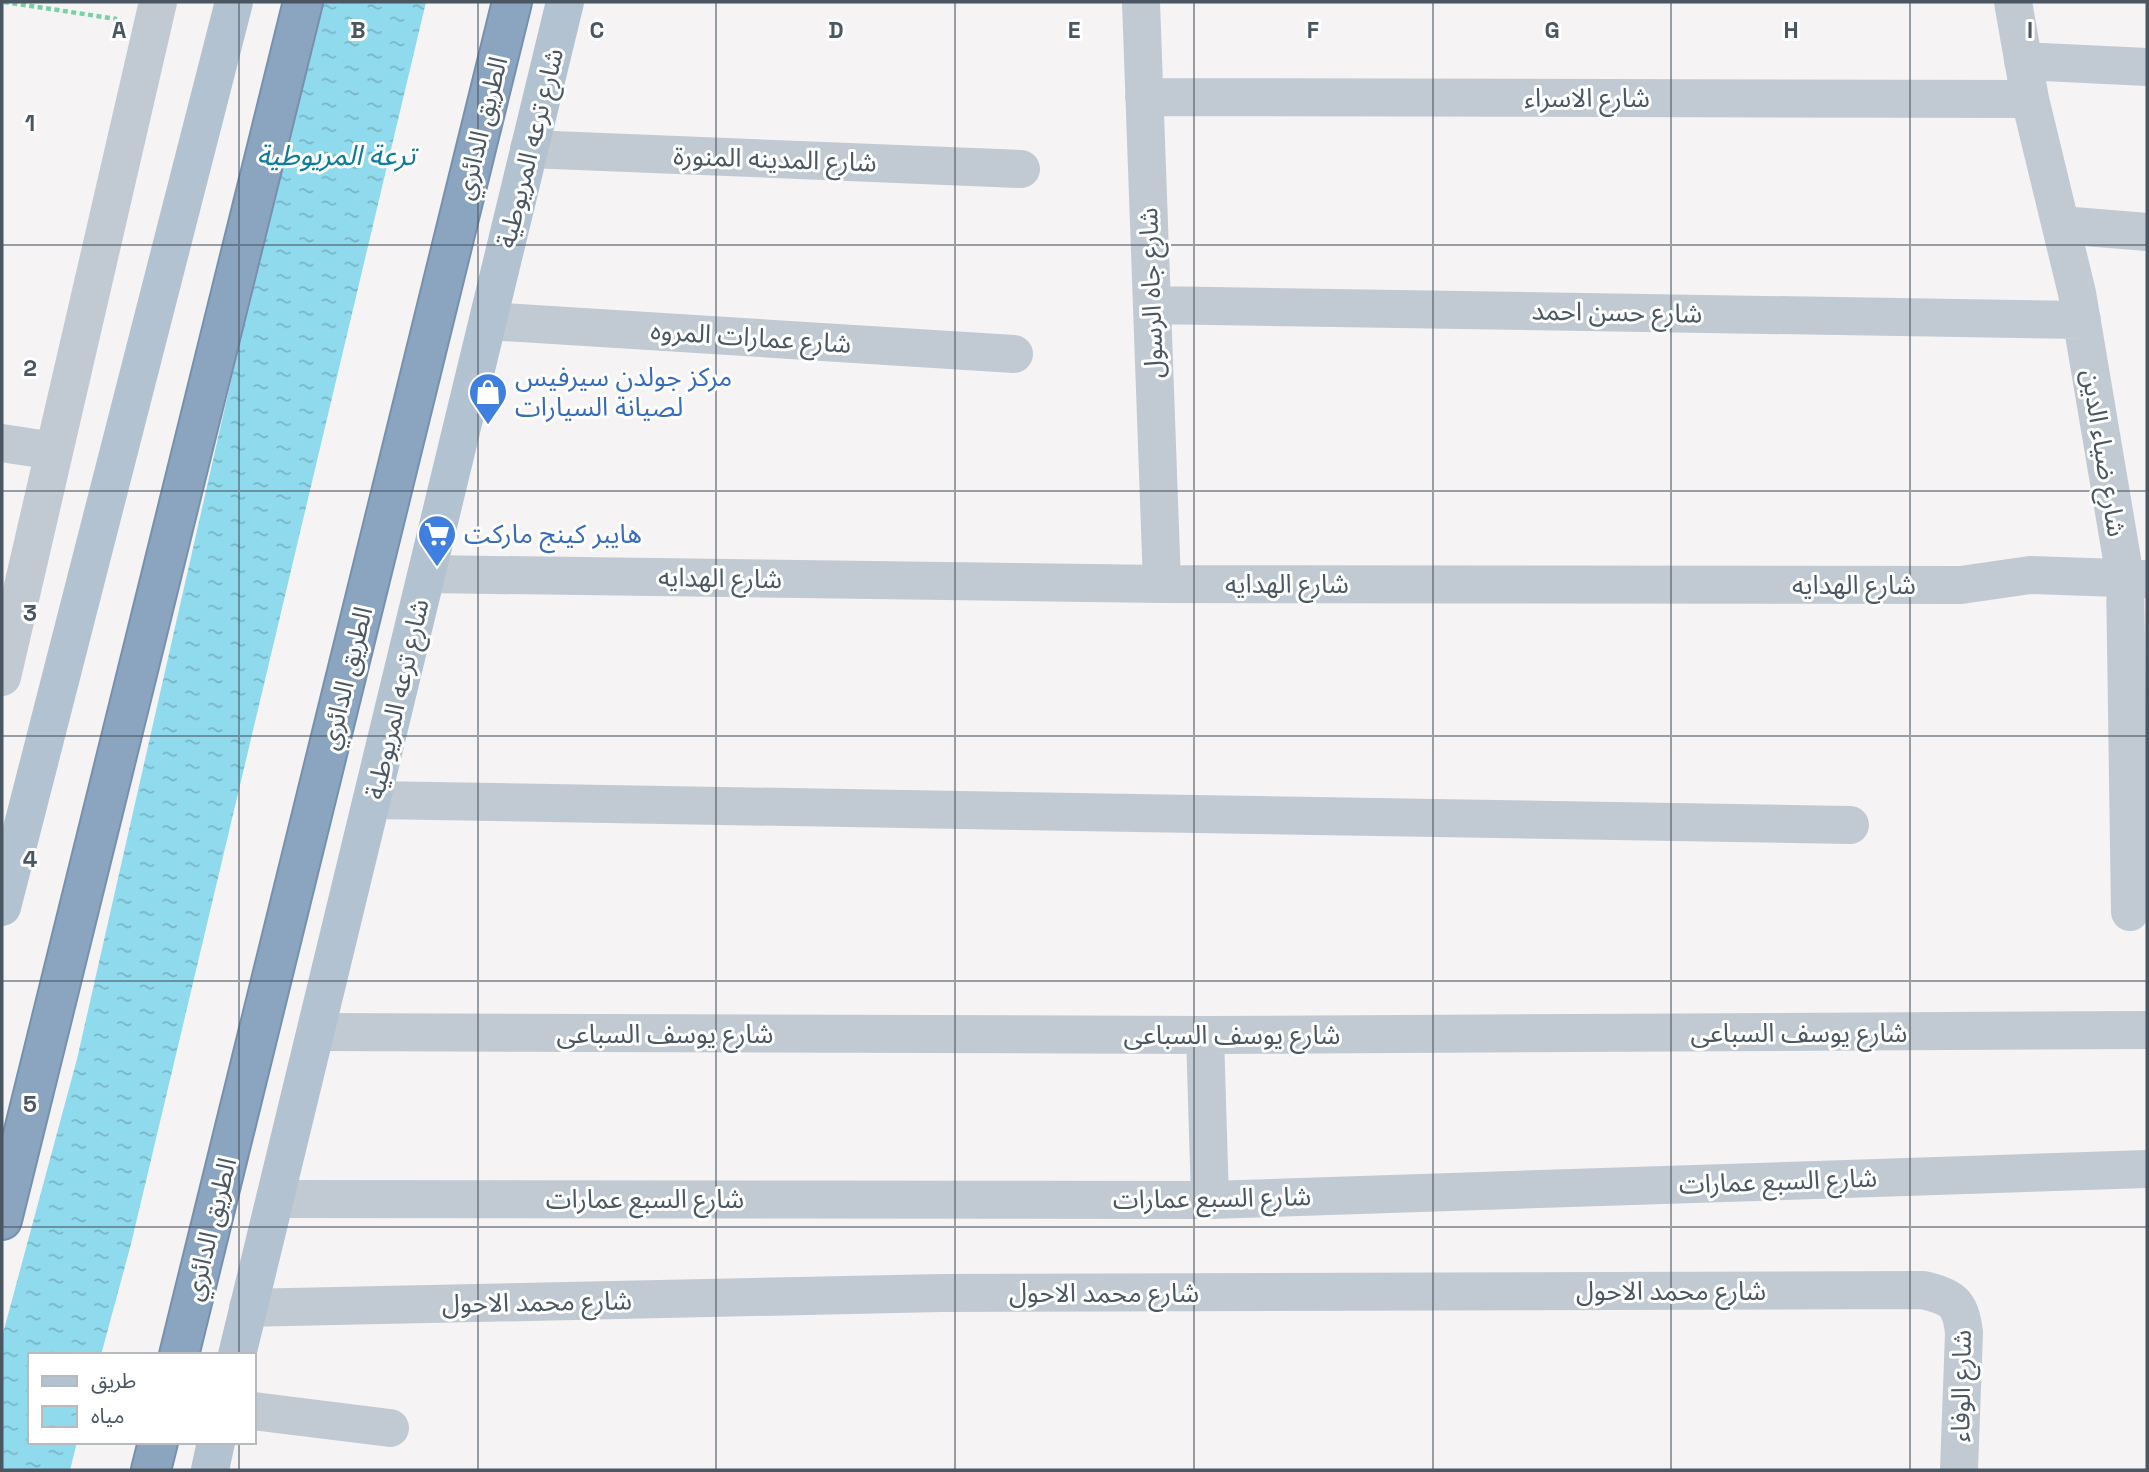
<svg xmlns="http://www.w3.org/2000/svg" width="2149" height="1472" font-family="'Space Grotesk','Noto Sans Arabic',sans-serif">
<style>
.water{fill:url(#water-ripples)}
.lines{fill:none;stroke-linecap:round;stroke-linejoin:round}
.highway-casing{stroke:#7690ad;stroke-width:42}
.path{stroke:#7ad0a6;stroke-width:4.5;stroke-dasharray:5 3.5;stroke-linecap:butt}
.minor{stroke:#c1cad2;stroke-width:38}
.major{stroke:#b3c2d1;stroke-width:38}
.highway{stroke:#8ba5c1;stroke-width:38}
.grid{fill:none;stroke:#4a5661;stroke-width:2;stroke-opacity:0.55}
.labels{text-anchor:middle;stroke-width:6;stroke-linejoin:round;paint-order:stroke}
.street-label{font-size:26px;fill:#4a5661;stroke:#fff}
.shop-label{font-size:26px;fill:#366cbe;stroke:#fff;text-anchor:start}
.water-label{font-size:28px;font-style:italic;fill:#0c7c9b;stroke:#fff}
.grid-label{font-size:23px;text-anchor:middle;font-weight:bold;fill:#4a5661;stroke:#fff;stroke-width:6;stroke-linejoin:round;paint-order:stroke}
</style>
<defs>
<pattern id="water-ripples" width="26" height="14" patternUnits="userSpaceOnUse" patternTransform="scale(1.75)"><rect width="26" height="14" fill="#90daee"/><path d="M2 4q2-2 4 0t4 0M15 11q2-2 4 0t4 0" fill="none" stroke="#78b4c4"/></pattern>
</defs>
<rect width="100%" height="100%" fill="#f5f3f3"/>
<path class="water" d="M 323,2 L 426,2 L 131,1244 L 101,1355 L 30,1355 L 30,1442 L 77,1442 L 70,1470 L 2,1470 L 2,1337 L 77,1059 L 287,134 Z"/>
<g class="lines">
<defs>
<path id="highway" d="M 2,1220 L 303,2
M 179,1355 L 512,2
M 151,1470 L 158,1442"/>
</defs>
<use href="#highway" class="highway-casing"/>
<path class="path" d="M 4,2 L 117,19"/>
<path class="minor" d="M 1141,2 L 1162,584
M 2013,2 L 2030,99 L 2077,293 L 2125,577 L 2130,912
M 2023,61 L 2147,67
M 1144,97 L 2030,99
M 529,149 L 1021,169
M 2061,225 L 2147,232
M 1152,305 L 2082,320
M 488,321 L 1014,354
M 2,443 L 54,451
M 427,574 L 1162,584 L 1961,585 L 2030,575 L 2147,579
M 2,677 L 158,2
M 372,800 L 1850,825
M 316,1032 L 1205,1035 L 2147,1030
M 1205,1035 L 1210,1200
M 275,1199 L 1210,1200 L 2147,1169
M 248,1308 L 941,1293 L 1923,1290 C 1951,1297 1961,1301 1964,1333 L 1959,1470
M 254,1411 L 390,1428"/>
<path class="major" d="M 2,907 L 234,2
M 237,1355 L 565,2
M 210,1470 L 216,1442"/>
<use href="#highway" class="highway"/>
</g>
<path class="grid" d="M 239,2 L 239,1355M 478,2 L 478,1470M 716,2 L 716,1470M 955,2 L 955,1470M 1194,2 L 1194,1470M 1433,2 L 1433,1470M 1671,2 L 1671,1470M 1910,2 L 1910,1470M 2,245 L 2147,245M 2,491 L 2147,491M 2,736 L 2147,736M 2,981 L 2147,981M 2,1227 L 2147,1227M 239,1442 L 239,1470"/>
<defs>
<symbol id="shop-pin" viewBox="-11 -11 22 30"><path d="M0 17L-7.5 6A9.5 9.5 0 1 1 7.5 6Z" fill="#3f7fe0" stroke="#fff"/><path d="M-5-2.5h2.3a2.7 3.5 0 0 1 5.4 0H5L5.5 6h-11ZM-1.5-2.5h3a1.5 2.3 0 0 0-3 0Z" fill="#fff"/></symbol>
<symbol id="supermarket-pin" viewBox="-11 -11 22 30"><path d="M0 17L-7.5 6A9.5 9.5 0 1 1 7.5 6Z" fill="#3f7fe0" stroke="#fff"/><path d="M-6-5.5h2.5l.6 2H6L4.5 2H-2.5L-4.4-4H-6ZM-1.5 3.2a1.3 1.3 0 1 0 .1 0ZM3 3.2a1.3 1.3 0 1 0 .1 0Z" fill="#fff"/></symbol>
</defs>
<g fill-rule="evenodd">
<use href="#shop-pin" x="466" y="370" width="44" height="60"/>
<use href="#supermarket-pin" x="415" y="512" width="44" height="60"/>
</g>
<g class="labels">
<g class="street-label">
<text x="1587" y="107">شارع الاسراء</text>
<text transform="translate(481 128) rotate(-76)" y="9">الطريق الدائري</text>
<text transform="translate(530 148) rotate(-76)" y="9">شارع ترعه المريوطية</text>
<text transform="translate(775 159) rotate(2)" y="9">شارع المدينه المنورة</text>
<text transform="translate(1151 293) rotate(-92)" y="9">شارع جاه الرسول</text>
<text transform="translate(1617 312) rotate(1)" y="9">شارع حسن احمد</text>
<text transform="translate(751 337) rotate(4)" y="9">شارع عمارات المروه</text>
<text transform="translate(2104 453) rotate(81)" y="9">شارع ضياء الدين</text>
<text transform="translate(720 578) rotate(1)" y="9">شارع الهدايه</text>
<text x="1287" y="593">شارع الهدايه</text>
<text x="1854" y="594">شارع الهدايه</text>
<text transform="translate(346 678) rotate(-76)" y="9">الطريق الدائري</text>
<text transform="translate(397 699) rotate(-77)" y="9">شارع ترعه المريوطية</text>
<text x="1799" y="1042">شارع يوسف السباعى</text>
<text x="665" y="1043">شارع يوسف السباعى</text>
<text x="1232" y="1044">شارع يوسف السباعى</text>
<text transform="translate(1778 1181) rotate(-2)" y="9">شارع السبع عمارات</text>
<text transform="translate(1212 1198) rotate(-1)" y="9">شارع السبع عمارات</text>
<text x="645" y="1208">شارع السبع عمارات</text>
<text transform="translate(210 1229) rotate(-76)" y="9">الطريق الدائري</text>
<text x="1671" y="1300">شارع محمد الاحول</text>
<text x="1104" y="1302">شارع محمد الاحول</text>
<text transform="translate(537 1302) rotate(-1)" y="9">شارع محمد الاحول</text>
<text transform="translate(1961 1386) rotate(-89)" y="9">شارع الوفاء</text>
</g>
<g class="shop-label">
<text x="515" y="386">مركز جولدن سيرفيس<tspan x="515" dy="30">لصيانة السيارات</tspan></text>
<text x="464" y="543">هايبر كينج ماركت</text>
</g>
<g class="water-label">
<text x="336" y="165">ترعة المريوطية</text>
</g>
</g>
<g class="grid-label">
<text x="119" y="38">A</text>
<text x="358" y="38">B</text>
<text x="597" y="38">C</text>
<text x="836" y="38">D</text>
<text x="1074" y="38">E</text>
<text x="1313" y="38">F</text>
<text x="1552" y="38">G</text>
<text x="1791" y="38">H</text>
<text x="2030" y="38">I</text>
<text x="30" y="131">1</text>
<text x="30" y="376">2</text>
<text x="30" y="621">3</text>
<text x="30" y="867">4</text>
<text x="30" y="1112">5</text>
</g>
<rect width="2149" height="1472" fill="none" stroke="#4a5661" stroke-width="7"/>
<rect x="28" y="1353" width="228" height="91" fill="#ffffff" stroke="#b7bbc0" stroke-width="2"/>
<rect x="42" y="1376" width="35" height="10" fill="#b3c2d1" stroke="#b7bbc0" stroke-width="2"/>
<text x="91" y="1388" font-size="21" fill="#4a5661">طريق</text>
<rect x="42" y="1406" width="35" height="21" fill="url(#water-ripples)" stroke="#b7bbc0" stroke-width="2"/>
<text x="91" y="1423" font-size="21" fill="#4a5661">مياه</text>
</svg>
